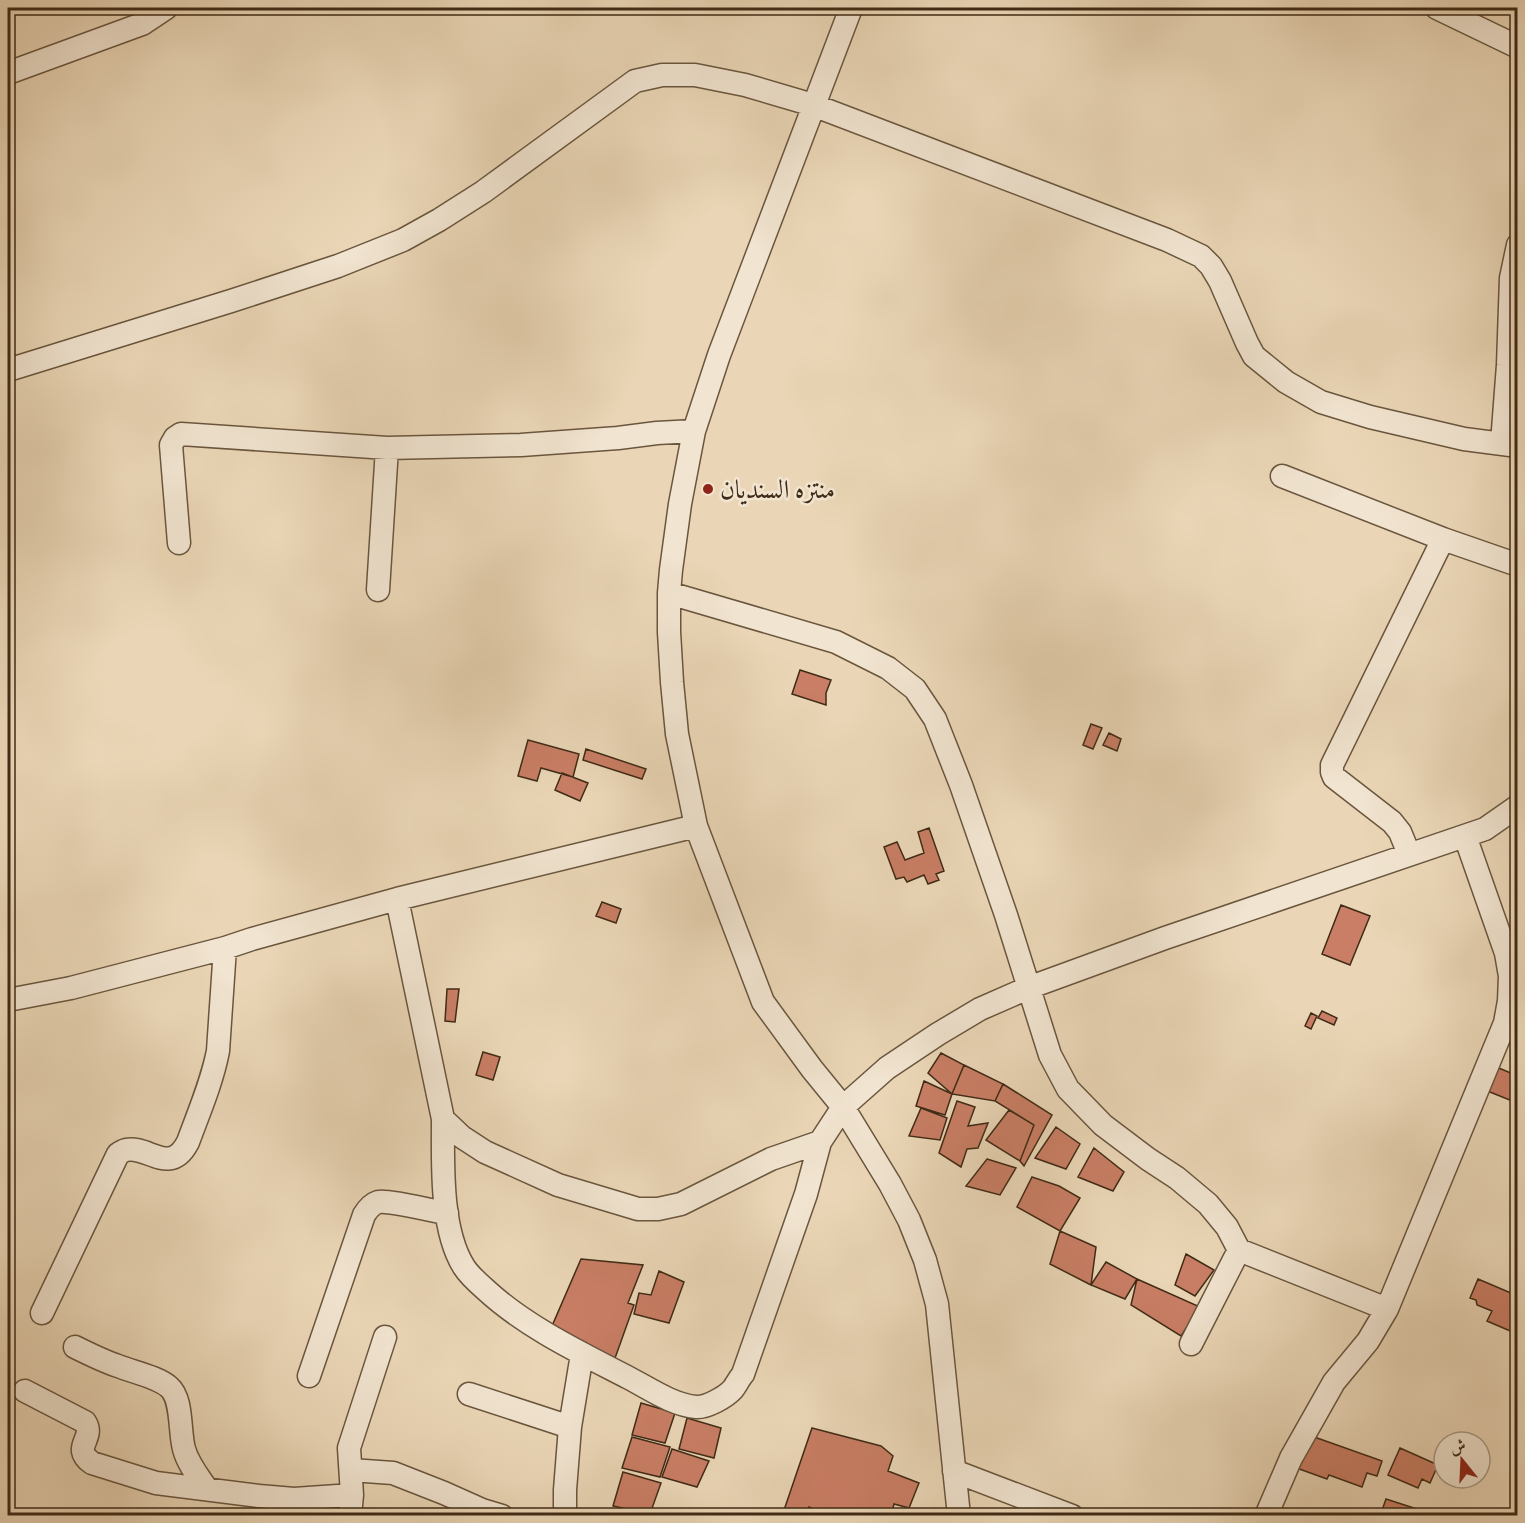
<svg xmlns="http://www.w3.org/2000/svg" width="1525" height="1523" font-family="'IM FELL Double Pica',Amiri,serif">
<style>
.building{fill:#c97e65;stroke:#3f2b16;stroke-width:1.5}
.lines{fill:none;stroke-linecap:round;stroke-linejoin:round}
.minor-casing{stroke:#6a563e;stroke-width:25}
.minor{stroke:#f1e4d0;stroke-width:22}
.poi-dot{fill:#8f2418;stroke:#f1e4d0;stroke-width:2}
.labels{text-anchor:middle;stroke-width:5;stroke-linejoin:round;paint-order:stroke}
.poi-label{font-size:26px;fill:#3f2b16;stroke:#f1e4d0;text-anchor:start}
</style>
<rect width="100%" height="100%" fill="#ead6b6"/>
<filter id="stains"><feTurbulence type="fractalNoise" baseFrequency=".00333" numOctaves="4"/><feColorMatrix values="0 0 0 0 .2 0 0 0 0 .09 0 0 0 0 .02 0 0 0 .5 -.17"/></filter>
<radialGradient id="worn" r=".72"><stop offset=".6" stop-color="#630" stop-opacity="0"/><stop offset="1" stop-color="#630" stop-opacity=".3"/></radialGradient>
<path class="building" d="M 800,670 L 831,680 L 826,693 L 826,705 L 792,694 Z
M 1091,724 L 1102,728 L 1093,749 L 1083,745 Z
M 1109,733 L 1121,739 L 1117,751 L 1103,745 Z
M 528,740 L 579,754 L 573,777 L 541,768 L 537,781 L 518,776 Z
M 586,749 L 646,769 L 642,779 L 583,760 Z
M 562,773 L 588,783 L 580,801 L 555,790 Z
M 929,828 L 944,871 L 936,874 L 939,880 L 928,884 L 924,875 L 907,882 L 904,877 L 896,879 L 884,847 L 897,842 L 905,860 L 924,853 L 918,832 Z
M 602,902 L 621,909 L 616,923 L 596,916 Z
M 1341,905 L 1370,916 L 1350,965 L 1322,954 Z
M 447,989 L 459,989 L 455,1022 L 445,1021 Z
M 1322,1011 L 1337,1018 L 1334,1025 L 1318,1018 Z
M 1311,1013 L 1317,1016 L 1311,1029 L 1305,1026 Z
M 483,1052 L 500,1057 L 493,1080 L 476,1075 Z
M 941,1053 L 964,1065 L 952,1094 L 928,1073 Z
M 964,1065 L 1003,1084 L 995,1101 L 952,1094 Z
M 1494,1066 L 1518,1076 L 1517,1103 L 1485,1090 Z
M 924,1081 L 952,1094 L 945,1115 L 916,1106 Z
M 1003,1084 L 1052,1115 L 1024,1166 L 1020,1161 L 1034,1125 L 995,1101 Z
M 957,1101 L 975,1107 L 968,1126 L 988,1123 L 978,1148 L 967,1149 L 961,1167 L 939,1153 Z
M 921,1108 L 947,1118 L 940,1140 L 909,1136 Z
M 1009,1110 L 1034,1125 L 1020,1161 L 986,1140 Z
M 1056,1127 L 1080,1144 L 1066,1169 L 1035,1158 Z
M 1094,1148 L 1124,1172 L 1113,1191 L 1078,1177 Z
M 987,1159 L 1016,1168 L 1000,1195 L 966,1186 Z
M 1032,1177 L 1059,1186 L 1080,1198 L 1060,1231 L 1017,1207 Z
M 1060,1231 L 1096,1247 L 1091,1285 L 1050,1264 Z
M 1186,1254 L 1214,1270 L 1195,1296 L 1175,1285 Z
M 581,1259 L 643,1265 L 628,1303 L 634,1305 L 614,1361 L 552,1326 Z
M 1106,1262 L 1137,1279 L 1125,1299 L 1091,1285 Z
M 659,1271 L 684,1282 L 669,1323 L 634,1314 L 639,1293 L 651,1295 Z
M 1137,1279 L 1200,1307 L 1181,1336 L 1131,1305 Z
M 1478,1279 L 1518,1296 L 1518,1326 L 1515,1333 L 1487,1321 L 1492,1311 L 1477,1305 L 1476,1300 L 1470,1298 Z
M 641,1403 L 675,1413 L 665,1443 L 632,1435 Z
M 687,1418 L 721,1428 L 714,1458 L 679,1449 Z
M 812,1428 L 881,1446 L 893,1456 L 888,1471 L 919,1483 L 909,1508 L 894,1504 L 891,1516 L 832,1516 L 829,1514 L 829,1516 L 815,1516 L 817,1511 L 809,1507 L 805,1516 L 782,1516 Z
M 1303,1433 L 1382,1461 L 1377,1476 L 1367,1473 L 1362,1487 L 1329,1475 L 1327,1479 L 1291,1466 Z
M 632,1437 L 670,1447 L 660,1477 L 622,1468 Z
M 1400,1448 L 1438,1465 L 1430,1483 L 1422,1479 L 1418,1488 L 1388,1475 Z
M 672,1449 L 709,1461 L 697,1487 L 662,1477 Z
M 623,1472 L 661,1483 L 650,1514 L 613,1506 Z
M 1386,1499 L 1420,1510 L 1418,1516 L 1380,1516 Z"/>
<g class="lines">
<defs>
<path id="minor" d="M 851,8 L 719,355 L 694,431 L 680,504 L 671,570 L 669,593 L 669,632 L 672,682 L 677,734 L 696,826 L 763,1002 L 812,1069 L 843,1107 L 890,1184 L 909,1220 L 925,1260 L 937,1304 L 959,1516
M 1437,8 L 1518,47
M 8,73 L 142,24 L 166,8
M 8,370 L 231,301 L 338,266 L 403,240 L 439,220 L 483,192 L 635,81 L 662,75 L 695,75 L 745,85 L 813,105 L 1167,240 L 1201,256 L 1211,266 L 1220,281 L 1247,343 L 1254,356 L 1286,382 L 1321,402 L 1370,417 L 1464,439 L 1518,446
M 1502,443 L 1508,365 L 1511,278 L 1518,245
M 1282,476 L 1443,539
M 179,543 L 171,445 L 175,438 L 181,434 L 387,448 L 521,445 L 618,438 L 657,433 L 694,431
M 378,590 L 387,448
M 669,593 L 836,642 L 888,668 L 915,689 L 935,719 L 961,785 L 1006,915 L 1050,1055 L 1068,1089 L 1103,1125 L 1148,1159 L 1177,1178 L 1208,1204 L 1227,1227 L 1239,1250 L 1191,1344
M 1409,854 L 1400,832 L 1392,822 L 1334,777 L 1332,772 L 1332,765 L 1443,539 L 1518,565
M 397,899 L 443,1119 L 462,1137 L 485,1152 L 558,1185 L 638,1209 L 658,1209 L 681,1204 L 771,1159 L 820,1142 L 843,1107 L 887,1068 L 938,1034 L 980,1009 L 1028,988 L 1165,938 L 1485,829 L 1518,806
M 8,1000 L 71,988 L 225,948 L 252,939 L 397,899 L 696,826
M 443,1119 C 443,1162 440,1229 464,1267 C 469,1275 478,1283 486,1290 C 526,1327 581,1353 629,1378 C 650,1389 673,1405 696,1407 C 706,1408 726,1397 733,1389 C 736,1385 739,1379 743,1374 L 806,1194 L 820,1142
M 1239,1250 L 1387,1309
M 42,1313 L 118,1154 C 120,1153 124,1150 126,1150 C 148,1145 170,1177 188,1142 C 199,1112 212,1082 218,1051 L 225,948
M 75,1347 C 89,1354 103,1361 118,1366 C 133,1372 158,1377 169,1387 C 183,1399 179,1431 184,1449 C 188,1464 198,1476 207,1489
M 309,1376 L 364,1215 C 367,1210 372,1204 378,1202 C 389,1200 433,1211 447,1213
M 25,1391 L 85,1422 C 96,1439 70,1447 92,1463 L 156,1483 L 259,1496 L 294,1499 L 352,1495
M 469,1394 L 570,1427
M 351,1470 L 393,1473 L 444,1493 L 482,1510 L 502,1516
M 954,1471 L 1072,1516
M 350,1516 L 352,1495 L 349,1448 L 385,1337
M 565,1516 L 565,1490 L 570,1427 L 582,1354
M 1266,1516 L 1291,1458 L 1334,1382 L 1368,1341 L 1387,1309 L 1505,1023 L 1509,1001 L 1510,976 L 1506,953 L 1465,836"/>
</defs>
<use href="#minor" class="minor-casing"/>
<use href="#minor" class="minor"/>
</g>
<circle class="poi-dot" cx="708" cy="489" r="6"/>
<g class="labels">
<g class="poi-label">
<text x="720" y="498">منتزه السنديان</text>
</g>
</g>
<rect width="1525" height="1523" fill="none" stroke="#ead6b6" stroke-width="30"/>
<rect x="9" y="9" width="1507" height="1505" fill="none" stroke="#3f2b16" stroke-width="3"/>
<rect x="15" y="15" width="1495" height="1493" fill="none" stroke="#3f2b16" stroke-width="1.5"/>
<g transform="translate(1462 1460) rotate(342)"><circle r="28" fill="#f1e4d0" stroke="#aa9a86" stroke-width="1.5"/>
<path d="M0-4.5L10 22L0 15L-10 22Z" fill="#8f2418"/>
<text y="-9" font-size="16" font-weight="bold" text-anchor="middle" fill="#3f2b16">ش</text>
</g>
<rect width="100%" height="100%" filter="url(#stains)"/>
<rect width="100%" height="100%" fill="url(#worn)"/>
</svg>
